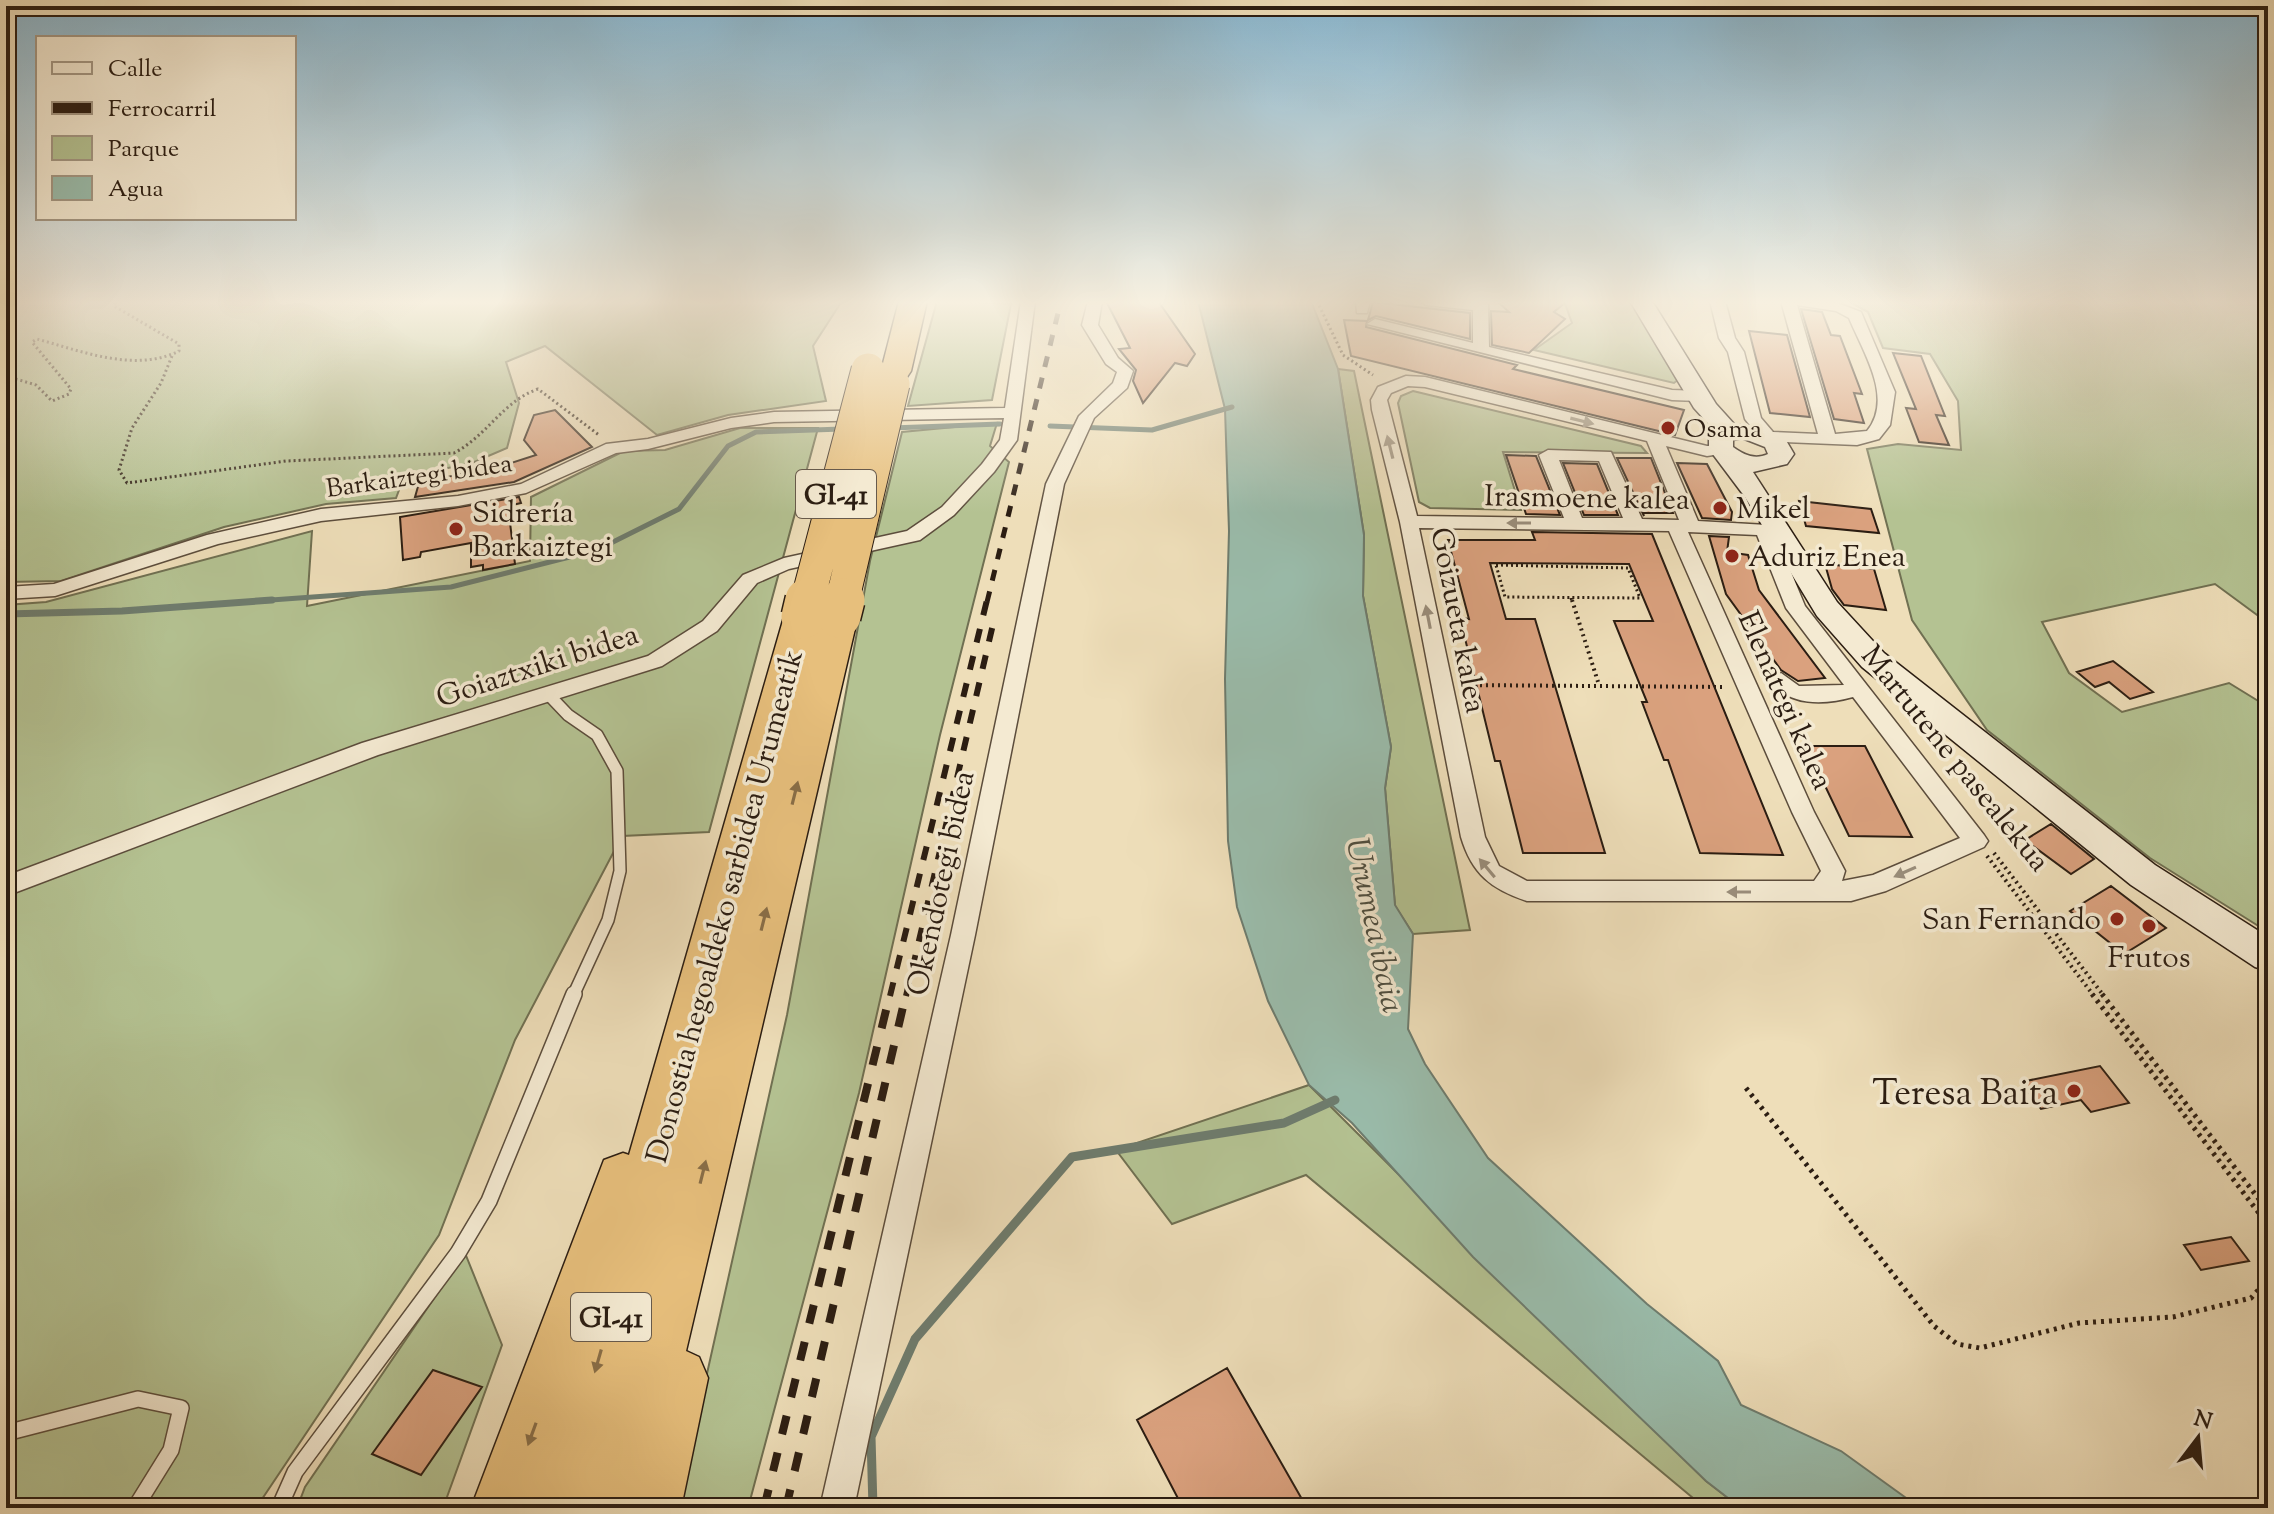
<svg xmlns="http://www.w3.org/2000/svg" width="2274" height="1514" font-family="'Sorts Mill Goudy',serif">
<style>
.green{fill:#b4c292;stroke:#707052;stroke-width:2}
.water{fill:#9abcab;stroke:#6e7c6e;stroke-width:2}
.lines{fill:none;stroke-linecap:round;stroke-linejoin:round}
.stream-far2{stroke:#6e7c6e;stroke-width:5}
.stream-far1{stroke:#6e7c6e;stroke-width:7}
.stream{stroke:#6e7c6e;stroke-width:9}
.building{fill:#daa17e;stroke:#2b1d12;stroke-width:2}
.service-far1-casing{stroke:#5c4d3c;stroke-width:14}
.service-casing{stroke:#5c4d3c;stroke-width:18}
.minor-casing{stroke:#5c4d3c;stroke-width:3}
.secondary-casing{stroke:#2b1d12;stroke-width:3}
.motorway-casing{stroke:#2b1d12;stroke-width:3}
.path-far2{stroke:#2b1d12;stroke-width:3;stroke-dasharray:2 3;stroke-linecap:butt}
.path-far1{stroke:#2b1d12;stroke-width:4;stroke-dasharray:2 4;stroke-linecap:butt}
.path{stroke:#2b1d12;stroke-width:5;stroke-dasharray:3 5;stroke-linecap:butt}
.service-far1{stroke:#f4ead2;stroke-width:11}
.service{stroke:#f4ead2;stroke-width:15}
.minor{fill:#f4ead2;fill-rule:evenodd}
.secondary{fill:#f4ead2;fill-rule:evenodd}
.motorway{fill:#e7bf7c;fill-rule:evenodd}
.rail-far2{stroke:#2b1d12;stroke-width:5;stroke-dasharray:11 11;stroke-linecap:butt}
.rail-far1{stroke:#2b1d12;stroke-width:6;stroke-dasharray:14 14;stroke-linecap:butt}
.rail{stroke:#2b1d12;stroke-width:8;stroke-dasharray:19 19;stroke-linecap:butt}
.motorway-bridge-far1-casing{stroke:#2b1d12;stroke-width:35;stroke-linecap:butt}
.motorway-bridge-casing{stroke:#2b1d12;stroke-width:46;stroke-linecap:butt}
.motorway-bridge-far1{stroke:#e7bf7c;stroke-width:33}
.motorway-bridge{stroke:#e7bf7c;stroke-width:43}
.oneway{fill:#9a8e7c}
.oneway2{fill:#896e47}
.poi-dot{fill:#8f2418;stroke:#f4ead2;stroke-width:3}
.labels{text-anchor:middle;stroke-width:7;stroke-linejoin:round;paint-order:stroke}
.far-poi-label{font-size:26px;fill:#2b1d12;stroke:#f4ead2;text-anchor:start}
.far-street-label{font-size:26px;fill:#2b1d12;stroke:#f4ead2}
.shield{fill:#f4ead2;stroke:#675a4c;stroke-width:2}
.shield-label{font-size:28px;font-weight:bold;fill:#2b1d12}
.street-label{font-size:30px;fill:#2b1d12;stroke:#f4ead2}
.poi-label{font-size:30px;fill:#2b1d12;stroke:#f4ead2;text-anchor:start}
.water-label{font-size:32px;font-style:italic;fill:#4c4d40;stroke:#f4ead2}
.near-poi-label{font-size:36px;fill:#2b1d12;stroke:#f4ead2;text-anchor:end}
</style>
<rect width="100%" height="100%" fill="#eedeb9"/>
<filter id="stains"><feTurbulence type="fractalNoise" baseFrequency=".0025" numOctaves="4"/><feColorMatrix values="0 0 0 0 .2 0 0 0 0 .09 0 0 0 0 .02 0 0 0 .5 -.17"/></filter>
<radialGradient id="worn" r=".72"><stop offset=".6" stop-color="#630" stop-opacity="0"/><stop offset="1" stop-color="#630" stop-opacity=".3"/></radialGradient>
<path class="green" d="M 6,301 L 842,301 L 813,346 L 826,401 L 728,415 L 657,435 L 545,346 L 506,362 L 519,403 L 507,448 L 472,463 L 404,477 L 396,498 L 326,504 L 224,527 L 61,581 L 6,582 Z
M 937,301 L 1011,304 L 992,400 L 908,406 Z
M 1564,301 L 1632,301 L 1679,379 L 1674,383 L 1534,350 L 1572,323 Z
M 1848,301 L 2268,301 L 2268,623 L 2215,584 L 2042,622 L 2069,673 L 2122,712 L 2229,683 L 2268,707 L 2268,932 L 2150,858 L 1987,730 L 1912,620 L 1867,449 L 1898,444 L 1961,450 L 1958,401 L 1930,354 L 1883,348 L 1868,312 Z
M 1338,369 L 1354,371 L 1470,930 L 1413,934 L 1395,906 L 1385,788 L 1391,747 L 1363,596 L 1364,535 Z
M 1413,391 L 1641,446 L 1647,453 L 1503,452 L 1521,510 L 1430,508 L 1419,502 L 1398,403 L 1401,396 Z
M 997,423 L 990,446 L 1009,462 L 940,735 L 859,1093 L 748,1508 L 677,1508 L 787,1015 L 870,561 L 902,432 Z
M 740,428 L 818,428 L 709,832 L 622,836 L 515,1040 L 439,1235 L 256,1508 L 6,1508 L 6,605 L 46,602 L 312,531 L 307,606 L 530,561 L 531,497 L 624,451 L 665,450 Z
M 1309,1085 L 1706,1481 L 1741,1508 L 1705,1508 L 1306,1175 L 1172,1224 L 1116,1150 Z
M 465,1253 L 502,1345 L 443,1508 L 297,1508 L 305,1487 Z"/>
<path class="water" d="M 1198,301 L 1311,301 L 1338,369 L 1364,535 L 1363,596 L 1391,747 L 1385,788 L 1395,905 L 1413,934 L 1408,1029 L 1425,1064 L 1488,1158 L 1647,1304 L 1718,1361 L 1741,1405 L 1841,1451 L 1920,1508 L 1741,1508 L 1706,1481 L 1473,1257 L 1352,1123 L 1309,1085 L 1268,1001 L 1237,907 L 1228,841 L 1225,679 L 1229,531 L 1225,409 Z"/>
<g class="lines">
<path class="stream-far2" d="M 1050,426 L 1152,430 L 1232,407
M 891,428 L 1000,424
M 244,602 L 451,587 L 597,550 L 679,509 L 728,446 L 756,432 L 842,429"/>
<path class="stream-far1" d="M 6,614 L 122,611 L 272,600"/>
<path class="stream" d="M 873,1508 L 871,1437 L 915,1339 L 1072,1157 L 1284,1123 L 1335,1100"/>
</g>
<path class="building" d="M 1106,301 L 1158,301 L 1195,354 L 1187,366 L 1175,363 L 1143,403 L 1133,381 L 1136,370 L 1119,349 L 1130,348 Z
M 1497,301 L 1567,301 L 1554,312 L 1565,319 L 1529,353 L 1492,345 L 1491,311 L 1509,312 Z
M 1373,302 L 1470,313 L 1470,339 L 1376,316 L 1368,320 Z
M 1801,309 L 1822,312 L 1831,335 L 1840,336 L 1862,394 L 1854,393 L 1864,423 L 1834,419 Z
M 1344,320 L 1367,321 L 1366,327 L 1517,365 L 1513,369 L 1684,410 L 1675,435 L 1351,356 Z
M 1749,331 L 1787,335 L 1810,417 L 1770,413 Z
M 1893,353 L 1921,356 L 1945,416 L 1936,415 L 1949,445 L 1919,442 L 1906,408 L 1916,409 Z
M 555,410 L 592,447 L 514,482 L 415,497 L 419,483 L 475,471 L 477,474 L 536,455 L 524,440 L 534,415 Z
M 1506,455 L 1536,456 L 1560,515 L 1526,514 Z
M 1617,458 L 1651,458 L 1673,513 L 1643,513 L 1644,516 Z
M 1563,463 L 1597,464 L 1618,515 L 1584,515 Z
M 1677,463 L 1707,464 L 1732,512 L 1731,520 L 1702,518 Z
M 519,497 L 521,503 L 508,506 L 515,564 L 483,570 L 483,565 L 471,567 L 471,543 L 421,552 L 420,557 L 403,560 L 400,517 Z
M 1799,501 L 1871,509 L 1879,533 L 1806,526 Z
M 1532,532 L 1652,534 L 1783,855 L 1700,853 L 1668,760 L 1664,760 L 1642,702 L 1647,702 L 1614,621 L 1653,621 L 1629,564 L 1490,563 L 1506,619 L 1535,619 L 1605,853 L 1523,853 L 1500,761 L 1495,761 L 1460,618 L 1469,619 L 1448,540 L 1535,540 Z
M 1709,536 L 1729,537 L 1727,552 L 1748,555 L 1759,590 L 1825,678 L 1798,681 L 1781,670 L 1726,594 Z
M 1825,564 L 1874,569 L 1886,610 L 1844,605 L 1832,589 Z
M 2113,661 L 2153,692 L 2130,699 L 2109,682 L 2095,687 L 2077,672 Z
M 1806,746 L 1865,746 L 1912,837 L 1849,836 Z
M 2051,824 L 2094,859 L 2071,874 L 2025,840 Z
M 2111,886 L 2166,928 L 2124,954 L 2070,911 Z
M 2100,1066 L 2129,1103 L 2091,1112 L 2081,1100 L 2041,1109 L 2021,1082 Z
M 2231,1237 L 2249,1261 L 2201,1270 L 2184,1245 Z
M 1227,1368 L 1307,1508 L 1183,1508 L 1137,1420 Z
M 433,1370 L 482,1387 L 421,1475 L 372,1454 Z"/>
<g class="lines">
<defs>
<path id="service-far1" d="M 548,694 L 568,715 L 597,735 L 617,771 L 620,871 L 608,920 L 573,996"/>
<path id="service" d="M 6,1433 L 138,1399 L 181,1408 L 171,1450 L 135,1508
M 279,1508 L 295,1472 L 458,1253 L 489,1201 L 574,994"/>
<path id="minor" d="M 1021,301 L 1035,301 L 1017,440 L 994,472 L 954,515 L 920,540 L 789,569 L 757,583 L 717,631 L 662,666 L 378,755 L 6,896 L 6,876 L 362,743 L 648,656 L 703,621 L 743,575 L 784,558 L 907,531 L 942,507 L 982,464 L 1000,440 L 1004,418 L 774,422 L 731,428 L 648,449 L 616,453 L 526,493 L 458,506 L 321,521 L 218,544 L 55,596 L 6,599 L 6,587 L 54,584 L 207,535 L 321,509 L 458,496 L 521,484 L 606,444 L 648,439 L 731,418 L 774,412 L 1005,408 Z
M 1088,301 L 1102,301 L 1098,325 L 1118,358 L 1133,371 L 1127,388 L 1094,418 L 1064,484 L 975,935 L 854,1508 L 820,1508 L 951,935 L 1046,484 L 1079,416 L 1113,383 L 1117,372 L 1106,364 L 1082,325 Z
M 1356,301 L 1370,301 L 1367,313 L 1357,313 Z
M 1419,301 L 1488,301 L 1489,347 L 1672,390 L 1699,391 L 1707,396 L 1699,401 L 1672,400 L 1367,324 L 1375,319 L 1473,343 L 1473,310 L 1426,305 Z
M 1710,301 L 1725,301 L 1735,338 L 1744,352 L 1761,418 L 1773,432 L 1818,434 L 1781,301 L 1832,301 L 1861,312 L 1895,392 L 1890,425 L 1879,439 L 1857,445 L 1762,441 L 1745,419 L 1728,352 L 1719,338 ZM 1797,305 L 1836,311 L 1849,318 C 1863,352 1894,398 1867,431 L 1835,434 Z
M 1425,377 L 1707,446 L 1727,445 L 1727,453 L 1707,456 L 1666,446 L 1698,521 L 1786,526 L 1786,534 L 1776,536 L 1805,606 L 1984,835 L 1988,841 L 1984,847 L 1886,891 L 1851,901 L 1527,901 C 1491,889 1472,874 1461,837 L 1400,522 L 1372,410 L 1371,400 L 1378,387 L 1406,376 ZM 1408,386 L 1425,387 L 1647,441 L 1679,520 L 1642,519 L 1611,452 L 1548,450 L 1539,455 L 1564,518 L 1417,516 L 1387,400 L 1391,393 ZM 1559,460 L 1599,461 L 1623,518 L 1582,518 ZM 1419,528 L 1669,531 L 1792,812 L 1821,871 L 1814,881 L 1527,881 L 1499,866 L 1485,837 ZM 1688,532 L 1757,535 L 1786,608 L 1844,685 L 1799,686 L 1781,673 L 1771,680 C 1788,707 1825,705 1853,697 L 1960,838 L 1873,875 L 1842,881 L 1845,871 L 1814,812 Z"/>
<path id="secondary" d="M 1630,301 L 1652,301 L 1716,404 L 1735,425 L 1752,425 L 1784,437 L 1794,454 L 1787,464 L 1753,472 L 1837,602 L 1884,653 L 2155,865 L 2268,937 L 2268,971 L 2255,967 L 2131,885 L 1862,667 L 1817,616 L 1745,497 L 1709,449 L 1709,436 L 1714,430 L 1694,408 ZM 1742,438 L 1765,447 L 1768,454 C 1755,460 1744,455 1733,447 L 1733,440 Z"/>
<path id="motorway" d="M 899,301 L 927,301 L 911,371 L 907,377 L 885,377 L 881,371 Z
M 839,603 L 852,607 L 858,616 L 686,1351 L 699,1357 L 708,1378 L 681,1508 L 471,1508 L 604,1160 L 623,1153 L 629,1155 L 784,617 L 790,608 L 803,604 L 816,608 L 821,615 L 826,607 Z"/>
</defs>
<use href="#service-far1" class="service-far1-casing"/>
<use href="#service" class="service-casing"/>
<use href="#minor" class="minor-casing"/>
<use href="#secondary" class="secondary-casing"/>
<use href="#motorway" class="motorway-casing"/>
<path class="path-far2" d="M 1317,301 L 1343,355 L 1373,375
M 172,356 L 161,383 L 132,428 L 119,470 L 127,483 L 286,461 L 454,453 C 487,436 503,401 538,389 L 599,435
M 6,376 L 36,385 L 52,401 L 69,394 L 71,389 L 32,342 L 37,339 C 81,351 135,373 179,351 L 179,344 L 114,306 L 116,301
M 1496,565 L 1628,568 L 1640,598 L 1505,597 Z
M 6,568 L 15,575
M 1571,598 L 1572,602"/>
<path class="path-far1" d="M 1572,600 L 1599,685
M 1462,685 L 1725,687
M 1994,853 L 2104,996
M 1987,856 L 2094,996"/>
<path class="path" d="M 2092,994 L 2268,1225
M 2102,994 L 2268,1211
M 1746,1088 L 1934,1326 L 1957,1344 L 1980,1348 L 2079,1323 L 2173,1317 L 2251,1298 L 2268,1279"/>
<use href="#service-far1" class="service-far1"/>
<use href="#service" class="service"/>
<use href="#minor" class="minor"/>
<use href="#secondary" class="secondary"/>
<use href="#motorway" class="motorway"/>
<path class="rail-far2" d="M 987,602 L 1061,301"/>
<path class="rail-far1" d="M 890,996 L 987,600
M 906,996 L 994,620"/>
<path class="rail" d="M 764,1508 L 890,994
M 786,1508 L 906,994"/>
<defs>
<path id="motorway-bridge-far1" d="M 807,602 L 868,370
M 842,602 L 893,384"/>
<path id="motorway-bridge" d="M 839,616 L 843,600
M 803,617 L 807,600"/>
</defs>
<use href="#motorway-bridge-far1" class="motorway-bridge-far1-casing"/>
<use href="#motorway-bridge" class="motorway-bridge-casing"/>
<use href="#motorway-bridge-far1" class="motorway-bridge-far1"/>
<use href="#motorway-bridge" class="motorway-bridge"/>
</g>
<defs><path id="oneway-solid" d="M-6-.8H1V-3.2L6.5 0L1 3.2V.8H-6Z" transform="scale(2)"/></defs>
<g class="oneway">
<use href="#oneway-solid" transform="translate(1582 421) rotate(14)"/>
<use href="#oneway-solid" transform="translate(1390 447) rotate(-104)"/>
<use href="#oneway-solid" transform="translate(1519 523) rotate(-180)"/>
<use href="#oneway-solid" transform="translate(1428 617) rotate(-101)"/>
<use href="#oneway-solid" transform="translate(1487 868) rotate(-130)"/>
<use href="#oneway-solid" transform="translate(1905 872) rotate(156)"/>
<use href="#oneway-solid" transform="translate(1739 892) rotate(-180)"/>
</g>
<g class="oneway2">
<use href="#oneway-solid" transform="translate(795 793) rotate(-76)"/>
<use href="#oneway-solid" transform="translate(764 919) rotate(-76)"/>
<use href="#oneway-solid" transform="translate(703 1172) rotate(-76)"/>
<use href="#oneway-solid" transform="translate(598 1361) rotate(106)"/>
<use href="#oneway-solid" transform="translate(532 1434) rotate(110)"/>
</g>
<linearGradient id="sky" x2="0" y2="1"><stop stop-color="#89b7d0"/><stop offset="0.59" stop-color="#f7f0e0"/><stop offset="1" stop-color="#f7f0e0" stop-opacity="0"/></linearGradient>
<rect width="2274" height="513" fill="url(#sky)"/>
<g class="poi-dot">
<circle cx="1668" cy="428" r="8"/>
<circle cx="1720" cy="508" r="8"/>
<circle cx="456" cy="529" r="8"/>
<circle cx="1732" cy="556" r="8"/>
<circle cx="2117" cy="919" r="8"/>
<circle cx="2149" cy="926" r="8"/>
<circle cx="2074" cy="1091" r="8"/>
</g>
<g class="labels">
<g class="far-poi-label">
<text x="1684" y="437">Osama</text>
</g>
<g class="far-street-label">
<text transform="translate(419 475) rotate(-8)" y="9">Barkaiztegi bidea</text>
</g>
<g class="shield">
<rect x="796" y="470" width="80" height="48" rx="6"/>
<rect x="571" y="1293" width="80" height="48" rx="6"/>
</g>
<g class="shield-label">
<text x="836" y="504">GI-41</text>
<text x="611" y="1327">GI-41</text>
</g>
<g class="street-label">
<text transform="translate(1587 497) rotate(1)" y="10">Irasmoene kalea</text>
<text transform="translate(1459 620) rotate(79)" y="10">Goizueta kalea</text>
<text transform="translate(537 665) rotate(-18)" y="10">Goiaztxiki bidea</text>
<text transform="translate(1786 700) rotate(66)" y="10">Elenategi kalea</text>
<text transform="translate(1956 758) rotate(51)" y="10">Martutene pasealekua</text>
<text transform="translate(940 883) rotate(-78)" y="10">Okendotegi bidea</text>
<text transform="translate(724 906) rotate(-75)" y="10">Donostia hegoaldeko sarbidea Urumeatik</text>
</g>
<g class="poi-label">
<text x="1736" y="518">Mikel</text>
<text x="472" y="522">Sidrería<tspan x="472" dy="34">Barkaiztegi</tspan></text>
<text x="1748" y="566">Aduriz Enea</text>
<text x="2101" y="929" text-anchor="end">San Fernando</text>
<text x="2149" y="967" text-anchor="middle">Frutos</text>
</g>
<g class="water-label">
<text transform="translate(1376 925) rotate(78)" y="11">Urumea ibaia</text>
</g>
<g class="near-poi-label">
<text x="2058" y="1104">Teresa Baita</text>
</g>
</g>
<rect width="2274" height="1514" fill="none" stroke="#eedeb9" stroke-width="32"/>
<rect x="8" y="8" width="2258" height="1498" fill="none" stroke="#2b1d12" stroke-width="4"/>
<rect x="16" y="16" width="2242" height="1482" fill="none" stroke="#2b1d12" stroke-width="2"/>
<rect x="36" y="36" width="260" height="184" fill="#f4ead2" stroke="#a49885" stroke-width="2"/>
<rect x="52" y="62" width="40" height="12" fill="#f4ead2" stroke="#a49885" stroke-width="2"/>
<text x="108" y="76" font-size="24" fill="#2b1d12">Calle</text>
<rect x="52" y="102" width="40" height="12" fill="#2b1d12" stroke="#a49885" stroke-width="2"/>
<text x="108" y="116" font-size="24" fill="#2b1d12">Ferrocarril</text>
<rect x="52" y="136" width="40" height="24" fill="#b4c292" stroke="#a49885" stroke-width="2"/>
<text x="108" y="156" font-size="24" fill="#2b1d12">Parque</text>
<rect x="52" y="176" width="40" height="24" fill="#9abcab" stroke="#a49885" stroke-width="2"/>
<text x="108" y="196" font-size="24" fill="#2b1d12">Agua</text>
<g transform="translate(2198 1438) rotate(16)" stroke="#f4ead2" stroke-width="6" paint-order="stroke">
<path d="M0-6L14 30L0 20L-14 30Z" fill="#2b1d12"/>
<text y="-12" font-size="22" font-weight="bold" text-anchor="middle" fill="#2b1d12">N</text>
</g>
<rect width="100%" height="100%" filter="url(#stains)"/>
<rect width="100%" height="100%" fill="url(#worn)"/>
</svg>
